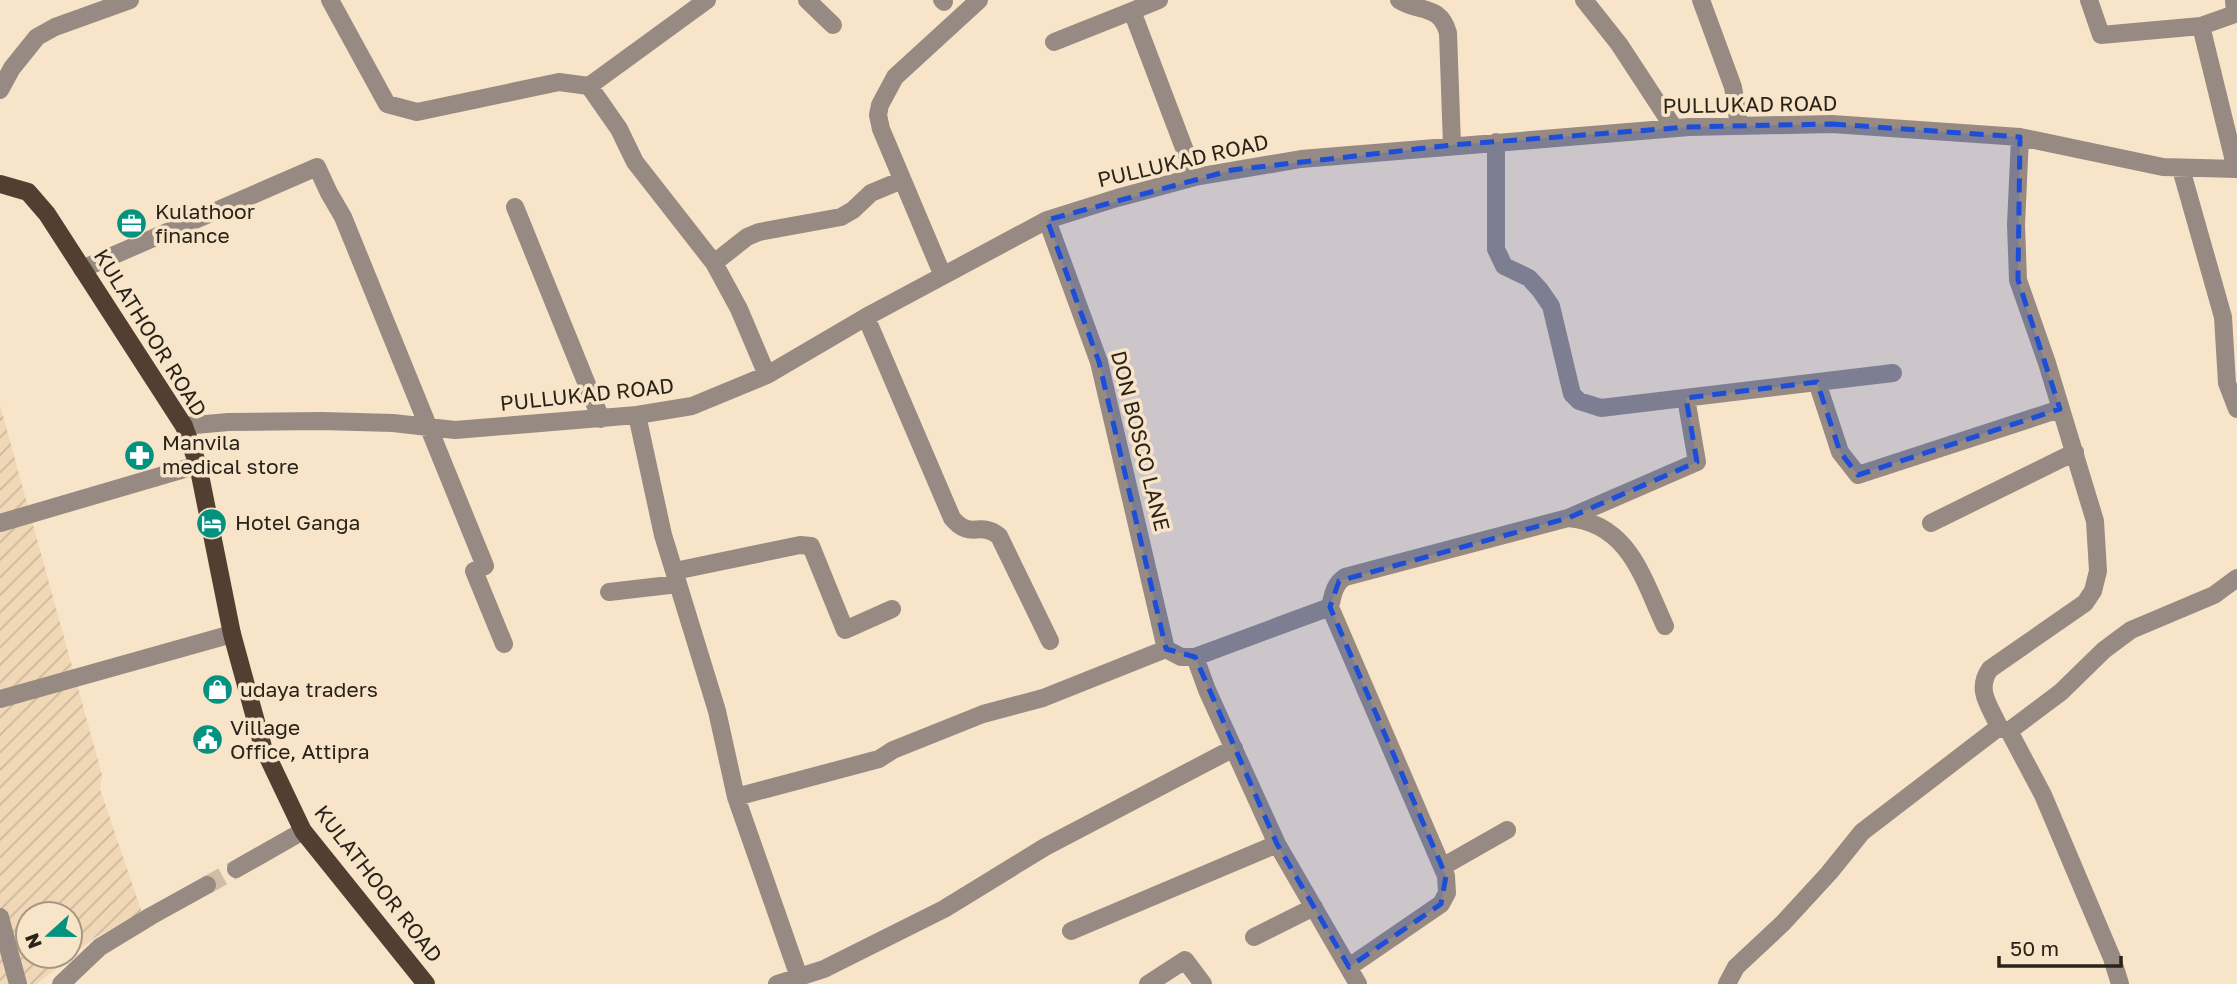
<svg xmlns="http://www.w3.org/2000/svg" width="2237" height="984" font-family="'Golos Text',sans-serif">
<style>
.industrial{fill:url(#industrial-furrows);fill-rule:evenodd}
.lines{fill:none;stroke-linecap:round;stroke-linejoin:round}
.minor-tunnel{stroke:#cfbda6;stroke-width:18;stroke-dasharray:18 9;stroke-linecap:butt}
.minor{stroke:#968a82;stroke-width:18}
.major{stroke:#533f31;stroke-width:18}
.marked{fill:#1d4ed8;fill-opacity:0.2;stroke:#1d4ed8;stroke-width:5;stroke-dasharray:14 9;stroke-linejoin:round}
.labels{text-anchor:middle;stroke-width:7;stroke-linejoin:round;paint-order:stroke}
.street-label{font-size:21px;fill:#2a2319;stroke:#f8e4c9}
.poi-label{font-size:21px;fill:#2a2319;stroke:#f8e4c9;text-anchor:start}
</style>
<defs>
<pattern id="industrial-furrows" width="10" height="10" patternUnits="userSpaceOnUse" patternTransform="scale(1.75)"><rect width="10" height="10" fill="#f0d7b5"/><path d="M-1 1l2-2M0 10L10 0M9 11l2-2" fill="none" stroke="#ceb89b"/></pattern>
</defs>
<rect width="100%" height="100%" fill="#f8e4c9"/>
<path class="industrial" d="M 0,405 L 102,775 L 100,789 L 142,913 L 94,938 L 37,984 L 0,984 ZM 28,914 L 70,914 L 70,956 L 28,956 Z"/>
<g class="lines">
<path class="minor-tunnel" d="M 207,885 L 236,869"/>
<path class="minor" d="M 330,0 L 387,104 L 417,112 L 559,82 L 589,86 L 619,129 L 635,162 L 714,263 L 739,309 L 767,375
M 807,0 L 833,25
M 942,0 L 944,2
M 1159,0 L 1132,11 L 1195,177
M 1399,0 C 1420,13 1440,4 1448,33 L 1452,145
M 1584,0 L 1619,44 L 1674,128
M 1701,0 L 1733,87 L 1739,125
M 2089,0 L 2101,35 L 2201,26
M 2234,0 L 2235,14 L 2201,26 L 2236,169
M 1054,42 L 1132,11
M 589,86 L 707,0
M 0,90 L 12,68 L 37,37 L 55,27 L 130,0
M 2020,137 L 2016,225 L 2018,280 L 2047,363 L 2095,521 L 2098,571 L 2093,591 L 2085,603 L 1990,669 C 1975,690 1990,706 1999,727 L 2009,731 L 2043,795 L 2112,958 L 2120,984
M 1496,142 L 1496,249 L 1504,266 L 1529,278 L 1540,290 L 1551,306 L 1572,394 L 1579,401 L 1601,408 L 1893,373
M 2181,169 L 2223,317 L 2227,383 L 2237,409
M 515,207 L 601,419
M 1047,220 L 1099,362 L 1166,649 L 1181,657 L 1195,657
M 714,263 L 747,237 L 759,232 L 841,217 L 853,210 L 871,193 L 902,180
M 82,269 L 317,167 L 329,193 L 343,217 L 485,566 L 474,571 L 504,644
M 943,276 L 881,129 L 878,115 L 880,105 L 895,77 L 979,0
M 866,317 L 952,518 C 971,541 979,520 999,536 L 1050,641
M 1817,382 L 1840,452 L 1858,475 L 2060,409
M 637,415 L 663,535 L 717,711 L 736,797 L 799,977
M 184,426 L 228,422 L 322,421 L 393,423 L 455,430 L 637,415 L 692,406 L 767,375 L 866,317 L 1047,220 L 1117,198 L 1195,177 L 1301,159 L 1689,127 L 1832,124 L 2020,137 L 2163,167 L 2237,169
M 1568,518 L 1697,462 L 1686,398
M 0,523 L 198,465
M 1931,523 L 2075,452
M 675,571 L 800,545 L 811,546 L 845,630 L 892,609
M 609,592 L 678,584
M 1330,607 C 1333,595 1334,584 1345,577 L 1568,518 C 1629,523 1643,579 1665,626
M 0,699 L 232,634
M 2009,731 L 2061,692 L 2104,650 L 2131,630 L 2214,595 L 2237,578
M 736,797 L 879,759 L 893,750 L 983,714 L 1043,698 L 1166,649
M 1442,867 L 1507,830
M 236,869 L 303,831
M 0,917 L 18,984
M 1071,931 L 1277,844
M 1254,937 L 1314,907
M 1349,967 L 1441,904 L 1447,893 L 1446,876 L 1330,607 L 1195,657 L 1207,690 L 1277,844 L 1358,984
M 61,984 L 100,947 L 151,916 L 207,885
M 777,984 L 824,969 L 944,909 L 1045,847 L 1234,748
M 1148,984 L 1185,960 L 1203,984
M 1727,984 L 1736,967 L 1783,923 L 1829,873 L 1862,832 L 1999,727"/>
<path class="major" d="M 0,184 L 28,192 L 47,214 L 184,426 L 198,465 L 232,634 L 263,747 L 303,831 L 426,984"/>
</g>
<path class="marked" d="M 1832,124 L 2020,137 L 2018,280 L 2060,409 L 1858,475 L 1840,452 L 1817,382 L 1686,398 L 1697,462 L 1568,518 L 1339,581 L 1330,607 L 1446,876 L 1441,904 L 1349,967 L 1277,844 L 1195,657 L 1166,649 L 1099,362 L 1047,220 L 1232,170 L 1452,145 L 1689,127 Z"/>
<defs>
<symbol id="office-disc" viewBox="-11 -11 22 22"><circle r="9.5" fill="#029380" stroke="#f8e4c9"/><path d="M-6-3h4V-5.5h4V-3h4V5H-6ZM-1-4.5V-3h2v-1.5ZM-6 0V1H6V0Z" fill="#fff"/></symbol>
<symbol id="pharmacy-disc" viewBox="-11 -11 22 22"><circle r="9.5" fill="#029380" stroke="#f8e4c9"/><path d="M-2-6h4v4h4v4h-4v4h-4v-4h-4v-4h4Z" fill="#fff"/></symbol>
<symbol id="hotel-disc" viewBox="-11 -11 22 22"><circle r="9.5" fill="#029380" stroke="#f8e4c9"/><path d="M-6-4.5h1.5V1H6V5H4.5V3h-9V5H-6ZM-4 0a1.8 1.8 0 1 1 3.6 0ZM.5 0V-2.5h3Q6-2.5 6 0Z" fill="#fff"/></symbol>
<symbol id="shop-disc" viewBox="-11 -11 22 22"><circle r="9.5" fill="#029380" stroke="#f8e4c9"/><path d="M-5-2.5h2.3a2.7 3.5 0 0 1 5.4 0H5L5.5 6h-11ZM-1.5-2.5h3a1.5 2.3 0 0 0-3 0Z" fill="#fff"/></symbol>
<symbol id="civic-disc" viewBox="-11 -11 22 22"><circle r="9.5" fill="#029380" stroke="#f8e4c9"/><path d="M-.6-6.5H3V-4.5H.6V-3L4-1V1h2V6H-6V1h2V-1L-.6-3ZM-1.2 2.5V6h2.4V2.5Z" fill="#fff"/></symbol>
</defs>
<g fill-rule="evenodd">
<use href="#office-disc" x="114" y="206" width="35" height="35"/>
<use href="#pharmacy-disc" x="122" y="438" width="35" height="35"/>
<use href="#hotel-disc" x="194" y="506" width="35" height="35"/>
<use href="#shop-disc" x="200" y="672" width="35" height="35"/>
<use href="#civic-disc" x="190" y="722" width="35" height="35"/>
</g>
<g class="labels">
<g class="street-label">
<text transform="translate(1750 105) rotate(-1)" y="7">PULLUKAD ROAD</text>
<text transform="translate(1183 161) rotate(-13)" y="7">PULLUKAD ROAD</text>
<text transform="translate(150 333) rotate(58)" y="7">KULATHOOR ROAD</text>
<text transform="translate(587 395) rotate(-6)" y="7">PULLUKAD ROAD</text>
<text transform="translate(1140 441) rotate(76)" y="7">DON BOSCO LANE</text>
<text transform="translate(378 884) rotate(52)" y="7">KULATHOOR ROAD</text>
</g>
<g class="poi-label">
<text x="155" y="219">Kulathoor<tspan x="155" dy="24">finance</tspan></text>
<text x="162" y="450">Manvila<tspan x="162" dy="24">medical store</tspan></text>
<text x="235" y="530">Hotel Ganga</text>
<text x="240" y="697">udaya traders</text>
<text x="230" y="735">Village<tspan x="230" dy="24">Office, Attipra</tspan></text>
</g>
</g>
<g transform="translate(49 935) rotate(249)"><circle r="33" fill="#f8e4c9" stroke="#a69783" stroke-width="2"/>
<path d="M0-5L12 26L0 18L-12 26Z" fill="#029380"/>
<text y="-10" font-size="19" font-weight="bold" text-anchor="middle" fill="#2a2319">N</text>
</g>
<path d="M1999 956v10h122v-10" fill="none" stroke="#2a2319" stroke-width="3.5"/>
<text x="2010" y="956" font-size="21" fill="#2a2319" stroke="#f8e4c9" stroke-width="5" paint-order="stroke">50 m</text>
</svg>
